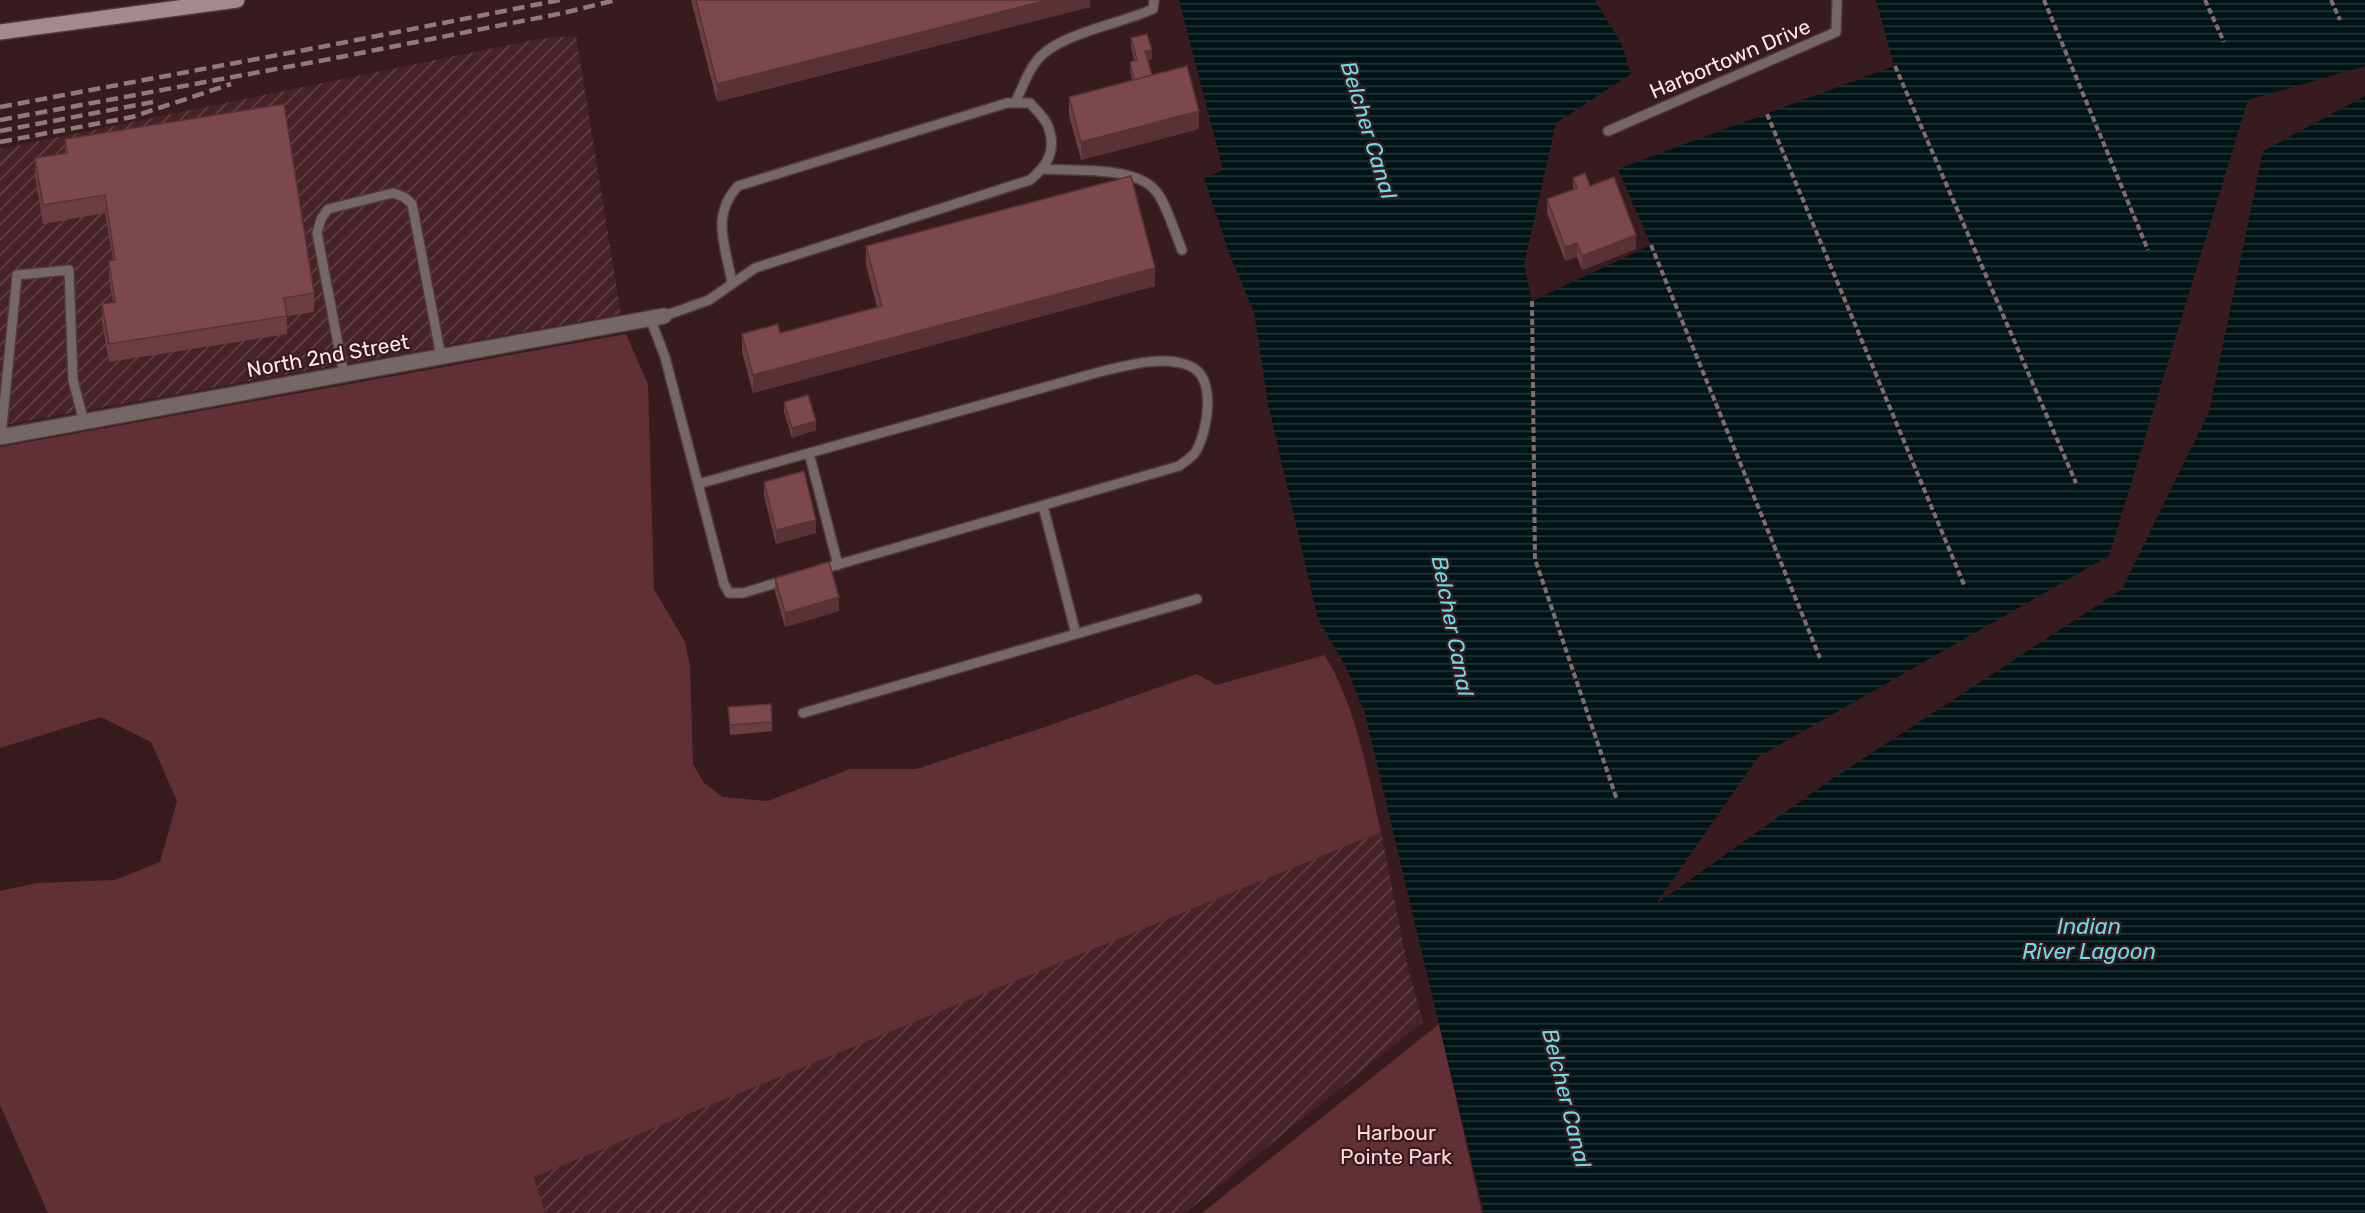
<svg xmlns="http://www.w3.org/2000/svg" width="2365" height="1213" font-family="Rubik,sans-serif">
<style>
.industrial{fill:url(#industrial-furrows)}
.green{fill:#612f36}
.water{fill:url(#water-rules)}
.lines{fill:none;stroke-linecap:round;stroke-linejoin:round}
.lane-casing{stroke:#52383b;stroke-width:12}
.street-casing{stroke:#52383b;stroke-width:18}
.secondary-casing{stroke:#52383b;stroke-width:18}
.path{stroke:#846b6d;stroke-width:4;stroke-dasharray:6 3;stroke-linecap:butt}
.lane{stroke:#756667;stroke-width:9}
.street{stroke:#756667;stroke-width:15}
.secondary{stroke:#a38b8d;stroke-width:15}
.rail{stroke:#927a7c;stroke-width:4.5;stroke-dasharray:12 6;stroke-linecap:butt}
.wall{fill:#6c3d43}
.shaded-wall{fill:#583237}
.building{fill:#7d474e;stroke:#583237;stroke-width:1.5}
.labels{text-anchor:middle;stroke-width:4.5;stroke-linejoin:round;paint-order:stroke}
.street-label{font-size:21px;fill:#fbe7e8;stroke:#371b1f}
.park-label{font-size:21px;fill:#fcd6da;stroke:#371b1f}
.water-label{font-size:22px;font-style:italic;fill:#6bdce8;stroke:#371b1f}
</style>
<defs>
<pattern id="industrial-furrows" width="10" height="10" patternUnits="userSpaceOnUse" patternTransform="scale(1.5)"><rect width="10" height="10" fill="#462328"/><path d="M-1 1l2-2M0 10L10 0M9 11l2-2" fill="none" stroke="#624347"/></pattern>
<pattern id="water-rules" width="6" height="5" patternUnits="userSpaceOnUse" patternTransform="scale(1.5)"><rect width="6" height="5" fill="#001416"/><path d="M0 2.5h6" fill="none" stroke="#263638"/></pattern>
</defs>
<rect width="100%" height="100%" fill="#371b1f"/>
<path class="industrial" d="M 576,36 L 621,314 L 0,426 L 0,149 L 538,39 Z
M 1381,832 L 1408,968 L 1423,1022 L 1185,1213 L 545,1213 L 534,1177 Z"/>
<path class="green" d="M 626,334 L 648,384 L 654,589 L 685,642 L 690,666 L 693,764 L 704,783 L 723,797 L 768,801 L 850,769 L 916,769 L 1036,730 L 1197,674 L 1216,685 L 1325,655 C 1357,710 1367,771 1381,832 L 534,1177 L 545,1213 L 48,1213 L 0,1105 L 0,891 L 37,883 L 115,880 L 160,862 L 177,801 L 151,742 L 101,717 L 0,748 L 0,447 Z
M 1439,1024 L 1482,1213 L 1202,1213 Z"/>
<path class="water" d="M 1179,0 L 1595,0 L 1622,45 L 1631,74 L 1556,123 L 1524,265 L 1532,301 L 1651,245 L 1618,169 L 1894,66 L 1876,0 L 2365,0 L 2365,66 L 2248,100 L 2109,556 L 1758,757 L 1656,904 L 1829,781 L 2122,589 L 2209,412 L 2263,151 L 2365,96 L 2365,1213 L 1484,1213 L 1365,714 L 1347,669 L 1318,619 L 1268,404 L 1254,312 L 1229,253 L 1204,178 L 1223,170 Z"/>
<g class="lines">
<defs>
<path id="lane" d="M 1015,103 C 1023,87 1029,67 1042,55 C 1065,33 1122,23 1153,9 L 1154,0
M 1608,131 L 1836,32 L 1837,0
M 1043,169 C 1074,171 1134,166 1155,190 C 1165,200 1176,236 1182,250
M 664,316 L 709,300 L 755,268 L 1030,180 C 1048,165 1057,150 1048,126 C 1045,118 1036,110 1030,103 L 1007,103 L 738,186 C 710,216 726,247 732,283
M 650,318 L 665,357 L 724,584 L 729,593 L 743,593 L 786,580
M 344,375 L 317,233 L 321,219 L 328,209 L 393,193 L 404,197 L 412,204 L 441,357
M 1,437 L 17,275 L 69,270 L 73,380 L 84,422
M 809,453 L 838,565
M 698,484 L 1103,371 C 1130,365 1162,355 1190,366 C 1217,378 1208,430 1196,451 C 1193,457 1184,462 1179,466 L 819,570
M 1043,506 L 1076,634
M 803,713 L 1197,599"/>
<path id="street" d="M 0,437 L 664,316"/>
<path id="secondary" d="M 0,32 L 237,0"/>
</defs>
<use href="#lane" class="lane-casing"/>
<use href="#street" class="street-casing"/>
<use href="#secondary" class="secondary-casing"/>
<path class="path" d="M 2044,0 L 2148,250
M 2205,0 L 2224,42
M 2331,0 L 2340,20
M 1895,66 L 2076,483
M 1767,114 L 1965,587
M 1651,245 L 1820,658
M 1532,301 L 1535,559 L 1617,800"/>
<use href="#lane" class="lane"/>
<use href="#street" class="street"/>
<use href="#secondary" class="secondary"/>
<path class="rail" d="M 0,107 L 326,46 L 560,0
M 0,120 L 330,59 L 563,13 L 616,0
M 0,131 L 153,102
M 0,142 L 132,117 L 231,84"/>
</g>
<path class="wall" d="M 691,0 L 1090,0 L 1090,7 L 717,102 Z
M 1131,38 L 1152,59 L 1148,60 L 1152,75 L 1199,129 L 1081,160 L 1069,115 L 1069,97 L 1132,80 L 1130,71 L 1130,62 L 1134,60 L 1131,47 Z
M 65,139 L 314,293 L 314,312 L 287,316 L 287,334 L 109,362 L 102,322 L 102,304 L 113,302 L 109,279 L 109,261 L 113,260 L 105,213 L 43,224 L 35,176 L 35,158 L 65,153 Z
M 1573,178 L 1590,186 L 1636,249 L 1582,270 L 1577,257 L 1565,261 L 1547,213 L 1547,199 L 1573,189 Z
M 866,246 L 1155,286 L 753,393 L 742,352 L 742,334 L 780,333 L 877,307 L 866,265 Z
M 784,402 L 816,430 L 792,438 L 784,412 Z
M 764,482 L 816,533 L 776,544 L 764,496 Z
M 775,578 L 839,611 L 785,627 L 775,592 Z
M 728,707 L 772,722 L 772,731 L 730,735 Z"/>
<path class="shaded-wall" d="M 1048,0 L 1090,0 L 1090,7 L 717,102 L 717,84 Z
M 1152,50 L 1152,59 L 1145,61 L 1145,51 Z
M 1199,111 L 1199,129 L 1081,160 L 1081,142 Z
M 1636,235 L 1636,249 L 1582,270 L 1582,256 Z
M 1577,243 L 1577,257 L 1565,261 L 1565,247 Z
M 1155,268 L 1155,286 L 753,393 L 753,375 Z
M 816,421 L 816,430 L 792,438 L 792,428 Z
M 816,520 L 816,533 L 776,544 L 776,530 Z
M 839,597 L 839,611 L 785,627 L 785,613 Z"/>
<path class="building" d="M 696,0 L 1048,0 L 717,84 Z
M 1147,34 L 1152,50 L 1145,51 L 1152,75 L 1134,80 L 1130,62 L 1137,60 L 1131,38 Z
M 1187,66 L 1199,111 L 1081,142 L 1069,97 Z
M 284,104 L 314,293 L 284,298 L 287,316 L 109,344 L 102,304 L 115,302 L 109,261 L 115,260 L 105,195 L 43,205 L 35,158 L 67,153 L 65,139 Z
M 1585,173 L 1590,186 L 1614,177 L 1636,235 L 1582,256 L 1577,243 L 1565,247 L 1547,199 L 1577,188 L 1573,178 Z
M 1131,176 L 1155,268 L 753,375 L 742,334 L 778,324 L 780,333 L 882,306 L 866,246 Z
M 808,395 L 816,421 L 792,428 L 784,402 Z
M 804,471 L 816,520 L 776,530 L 764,482 Z
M 829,562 L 839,597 L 785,613 L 775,578 Z
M 771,704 L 772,722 L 730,725 L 728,707 Z"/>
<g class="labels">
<g class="street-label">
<text transform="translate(1730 59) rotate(-23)" y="7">Harbortown Drive</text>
<text transform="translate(328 356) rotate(-10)" y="7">North 2nd Street</text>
</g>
<g class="park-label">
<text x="1396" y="1140">Harbour<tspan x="1396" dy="24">Pointe Park</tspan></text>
</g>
<g class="water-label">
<text transform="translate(1369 130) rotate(73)" y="8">Belcher Canal</text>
<text transform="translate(1453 626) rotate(79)" y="8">Belcher Canal</text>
<text x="2089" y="934">Indian<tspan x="2089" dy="25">River Lagoon</tspan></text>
<text transform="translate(1567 1098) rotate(76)" y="8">Belcher Canal</text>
</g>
</g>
</svg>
